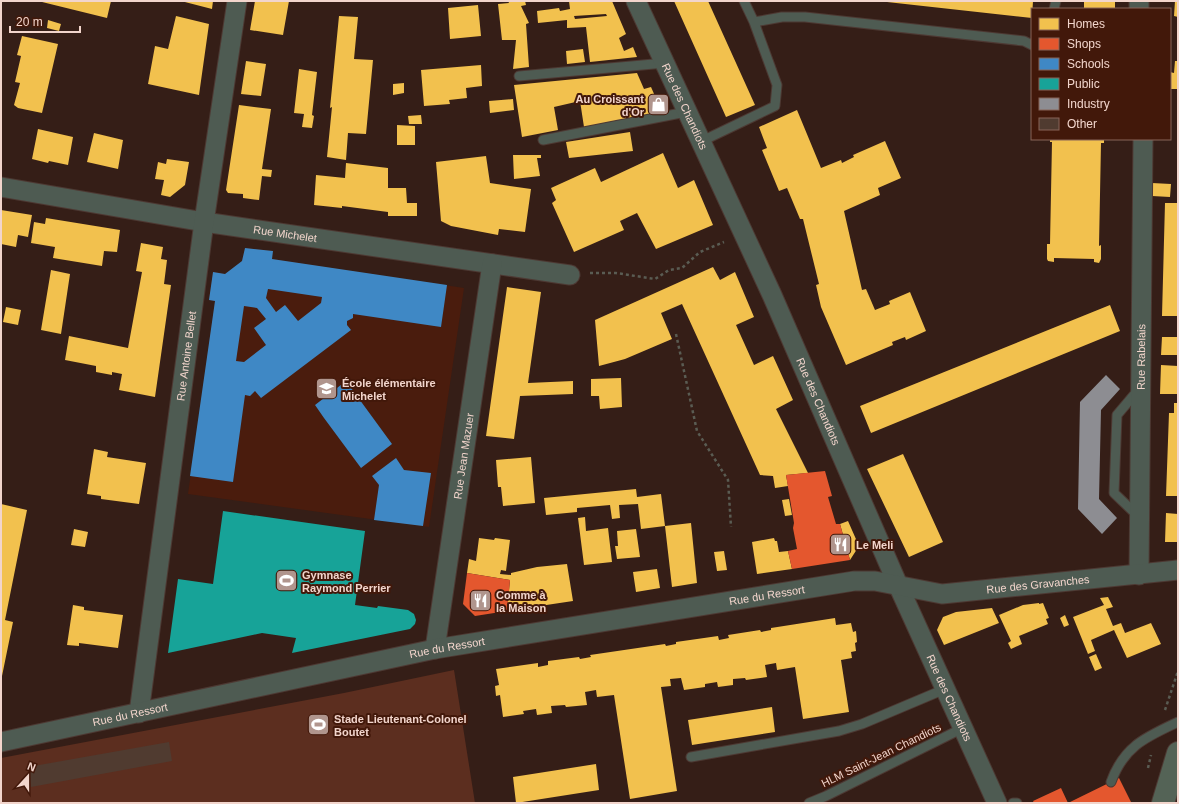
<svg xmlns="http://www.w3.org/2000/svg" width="1179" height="804" font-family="Arial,sans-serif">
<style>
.built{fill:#4a1c0d}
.green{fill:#5c2e1f}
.homes{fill:#f2c14e;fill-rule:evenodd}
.shops{fill:#e4572e}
.schools{fill:#3f88c5;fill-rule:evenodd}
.public{fill:#17a398}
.industry{fill:#8d8d92}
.building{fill:#503b30}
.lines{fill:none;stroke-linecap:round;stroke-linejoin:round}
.lane-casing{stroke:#4d3933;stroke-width:11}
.street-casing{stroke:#4d3933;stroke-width:21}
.primary-casing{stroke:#4d3933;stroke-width:24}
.path{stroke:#5a5c53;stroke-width:2.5;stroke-dasharray:3 3;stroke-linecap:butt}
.lane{stroke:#4e5b52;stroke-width:9}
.street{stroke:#4e5b52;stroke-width:19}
.primary{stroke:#546356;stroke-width:22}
.labels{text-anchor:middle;stroke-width:4;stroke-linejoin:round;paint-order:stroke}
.poi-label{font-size:11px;font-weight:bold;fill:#f2d5cc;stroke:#42180a;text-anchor:start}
.street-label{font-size:11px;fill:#f2d5cc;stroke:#42180a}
</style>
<rect width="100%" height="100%" fill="#351e17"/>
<path class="built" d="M 245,248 L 273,251 L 272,259 L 464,288 L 429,527 L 188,494 L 215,301 L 209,300 L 213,272 L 225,274 L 242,261 Z"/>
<path class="green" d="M 454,670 L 475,803 L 1,803 L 1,758 L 344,693 Z"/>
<path class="homes" d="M 38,1 L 111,1 L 107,18 Z
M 181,1 L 213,1 L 212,9 Z
M 255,1 L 289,1 L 283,35 L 250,30 Z
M 508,1 L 525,1 L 526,5 L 521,6 L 529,23 L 526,24 L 529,67 L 513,69 L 516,40 L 502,40 L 498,4 L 509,3 Z
M 569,1 L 612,1 L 626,34 L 619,38 L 624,51 L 633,47 L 637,57 L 590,62 L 586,27 L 567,28 L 567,20 L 538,23 L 537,11 L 559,8 L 560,11 L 570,9 ZM 606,14 L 607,16 L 575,19 L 574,16 Z
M 674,1 L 708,1 L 755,105 L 726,117 Z
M 887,1 L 1033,1 L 1032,18 L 887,2 Z
M 1084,1 L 1115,1 L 1115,9 L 1084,9 Z
M 1175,1 L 1178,1 L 1178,17 L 1174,16 Z
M 478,5 L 481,36 L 450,39 L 448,8 Z
M 176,16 L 209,24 L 199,95 L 148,84 L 155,46 L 168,49 Z
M 339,16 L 358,17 L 354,59 L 373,60 L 366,134 L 348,133 L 346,160 L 327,157 L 332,107 L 330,108 Z
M 48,20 L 61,24 L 59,31 L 47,28 Z
M 22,36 L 58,44 L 42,113 L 18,108 L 14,105 L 20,83 L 15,82 L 21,56 L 17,55 Z
M 583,49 L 585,62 L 567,64 L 566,51 Z
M 246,61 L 266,64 L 261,96 L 241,94 Z
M 1175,61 L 1178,61 L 1178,89 L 1170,89 L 1170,72 L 1174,73 Z
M 481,65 L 482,86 L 466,88 L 467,98 L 449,100 L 450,104 L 424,106 L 421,70 Z
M 299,69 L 317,72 L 312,115 L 314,116 L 312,128 L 302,127 L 304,114 L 294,113 Z
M 637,73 L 644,89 L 651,87 L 662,112 L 584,127 L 580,101 L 554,107 L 558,130 L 522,137 L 514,85 Z
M 404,83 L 404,93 L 393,95 L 393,84 Z
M 513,99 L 514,110 L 490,113 L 489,101 Z
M 239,105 L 271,109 L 262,169 L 272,170 L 271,177 L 262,176 L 259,200 L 243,198 L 243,194 L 228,193 L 226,190 Z
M 797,110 L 821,168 L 841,160 L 842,163 L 854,157 L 853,155 L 885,141 L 901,178 L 878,188 L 880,195 L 844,211 L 862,290 L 866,289 L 875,310 L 890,304 L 889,301 L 910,292 L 926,331 L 906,340 L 905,337 L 892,342 L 893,345 L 846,365 L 821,307 L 816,285 L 819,284 L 803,219 L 800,219 L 787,188 L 779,191 L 762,150 L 767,148 L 759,127 Z
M 421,115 L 422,124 L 409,124 L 408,116 Z
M 397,125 L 415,126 L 415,145 L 397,145 Z
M 38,129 L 73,137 L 68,165 L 49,161 L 48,163 L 32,159 Z
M 630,132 L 633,151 L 569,158 L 566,142 Z
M 94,133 L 123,140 L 118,169 L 87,162 Z
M 1050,139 L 1104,139 L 1104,143 L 1101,143 L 1099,246 L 1101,245 L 1101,259 L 1099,263 L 1094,262 L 1094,259 L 1054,258 L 1054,262 L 1048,261 L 1047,259 L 1047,244 L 1050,244 L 1052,142 L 1050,142 Z
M 663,153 L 678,188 L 694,180 L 713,225 L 656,249 L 637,213 L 620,221 L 624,230 L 574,252 L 552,203 L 556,200 L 551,188 L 595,168 L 601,182 Z
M 513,155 L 541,155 L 541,158 L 537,158 L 540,176 L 514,179 Z
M 486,156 L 490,183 L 531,189 L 525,232 L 499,229 L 498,235 L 451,226 L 441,221 L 436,162 Z
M 167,159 L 189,162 L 185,185 L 170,197 L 161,195 L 164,180 L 155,179 L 158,162 L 166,164 Z
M 346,163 L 388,168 L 388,188 L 406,188 L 407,203 L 417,203 L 417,216 L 388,216 L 388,212 L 342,206 L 342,208 L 314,205 L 316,175 L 345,178 Z
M 1152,183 L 1171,184 L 1170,197 L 1152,196 Z
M 1165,203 L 1178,203 L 1178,316 L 1162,316 Z
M 1,210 L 32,215 L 28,237 L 18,235 L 16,247 L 1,244 Z
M 46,218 L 120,230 L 117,252 L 104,251 L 102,266 L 53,258 L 55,247 L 31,243 L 34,222 L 45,224 Z
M 141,243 L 163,247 L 161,259 L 167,260 L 164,284 L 171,285 L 155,397 L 119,390 L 122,374 L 112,372 L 112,375 L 96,372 L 96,366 L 65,360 L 69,336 L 128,348 L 142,272 L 136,271 Z
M 713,267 L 720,280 L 735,272 L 754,317 L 736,325 L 754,365 L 773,356 L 793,400 L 776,409 L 808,473 L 786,475 L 788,486 L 775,488 L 773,476 L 760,475 L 682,304 L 661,313 L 672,339 L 625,359 L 599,366 L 595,320 Z
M 51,270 L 70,274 L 61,334 L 41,330 Z
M 507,287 L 541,292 L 528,383 L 573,381 L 573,394 L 520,396 L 514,439 L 486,436 Z
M 1110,305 L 1120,331 L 871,433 L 860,406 Z
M 6,307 L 21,310 L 18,325 L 3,322 Z
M 1162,337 L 1178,337 L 1178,355 L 1161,355 Z
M 1161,365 L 1178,366 L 1178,394 L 1160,394 Z
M 621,378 L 622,407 L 600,409 L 599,396 L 591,396 L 591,379 Z
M 1174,403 L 1178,403 L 1178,496 L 1166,496 L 1169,413 L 1174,413 Z
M 94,449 L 108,452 L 107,457 L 146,463 L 139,504 L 101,499 L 101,496 L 87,494 Z
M 903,454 L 943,542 L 909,557 L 867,469 Z
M 531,457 L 535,503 L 503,506 L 501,487 L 498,487 L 496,460 Z
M 636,489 L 637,497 L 661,494 L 665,526 L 691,523 L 697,583 L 672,587 L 665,526 L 641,529 L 638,504 L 619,505 L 620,518 L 612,519 L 610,505 L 577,508 L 577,512 L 546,515 L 544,498 Z
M 789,499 L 792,515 L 785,516 L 782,500 Z
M 1,504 L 27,510 L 5,620 L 13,622 L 2,676 Z
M 1166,513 L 1178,514 L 1178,542 L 1165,542 Z
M 585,517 L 586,531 L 608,528 L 612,562 L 584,565 L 578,518 Z
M 848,521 L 859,546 L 850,560 L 840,524 Z
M 74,529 L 88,532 L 85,547 L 71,545 Z
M 636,529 L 640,557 L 617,559 L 615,546 L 618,546 L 617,531 Z
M 479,538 L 494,540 L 495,538 L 510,540 L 506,571 L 501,570 L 500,574 L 511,575 L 511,573 L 537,567 L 567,564 L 573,601 L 507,611 L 510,580 L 467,573 L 469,559 L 476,561 Z
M 774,538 L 775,541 L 777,541 L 779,552 L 788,551 L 792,569 L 757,574 L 752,542 Z
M 724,551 L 727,570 L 717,571 L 714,552 Z
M 657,569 L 660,588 L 636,592 L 633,572 Z
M 1108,597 L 1113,607 L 1106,609 L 1113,626 L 1121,623 L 1125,633 L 1151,623 L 1161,644 L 1127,658 L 1114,630 L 1091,640 L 1095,651 L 1088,654 L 1073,617 L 1104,605 L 1100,598 Z
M 1039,603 L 1039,604 L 1043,603 L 1049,618 L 1046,619 L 1048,624 L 1019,636 L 1022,644 L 1011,649 L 1008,643 L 1011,641 L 999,615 L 1023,605 Z
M 73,605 L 84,607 L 84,610 L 123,615 L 118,648 L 79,643 L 79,646 L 67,645 Z
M 992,608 L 999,623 L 944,645 L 937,630 L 943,617 L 956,612 Z
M 1065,615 L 1069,625 L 1064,627 L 1060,618 Z
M 835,618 L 836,625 L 851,623 L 853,632 L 856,631 L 857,642 L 855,643 L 856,651 L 851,652 L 852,658 L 841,660 L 849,712 L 803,719 L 795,667 L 777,670 L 776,663 L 765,665 L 767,677 L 746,680 L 745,678 L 733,679 L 733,685 L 718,687 L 717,682 L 705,684 L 705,687 L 684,690 L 681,678 L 670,679 L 671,686 L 661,687 L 677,791 L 630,799 L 614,695 L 597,697 L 596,690 L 585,692 L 587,705 L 566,707 L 565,705 L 551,706 L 552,713 L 537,715 L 536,709 L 523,711 L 524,714 L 503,717 L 500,695 L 496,696 L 495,686 L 499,685 L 496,669 L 538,663 L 538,667 L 548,665 L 548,661 L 579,657 L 580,659 L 591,657 L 590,655 L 665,644 L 666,646 L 676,644 L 676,642 L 718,636 L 719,640 L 729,638 L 728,635 L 760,630 L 761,632 L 771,630 L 771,628 Z
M 1096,654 L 1102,668 L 1095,671 L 1089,657 Z
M 772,707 L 775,732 L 692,745 L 688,720 Z
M 596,764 L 599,790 L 516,803 L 513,777 Z"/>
<path class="shops" d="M 825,471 L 832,496 L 828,497 L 836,524 L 840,524 L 850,560 L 792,569 L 788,551 L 797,549 L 793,528 L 794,523 L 786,475 Z
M 467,573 L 510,580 L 507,611 L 475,616 L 463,604 Z
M 1119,778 L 1131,802 L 1128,803 L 1068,803 Z
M 1061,788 L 1068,803 L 1034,803 L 1033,801 Z"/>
<path class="schools" d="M 245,248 L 273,251 L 272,259 L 447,285 L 441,327 L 353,314 L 353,318 L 347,321 L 347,325 L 351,330 L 261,398 L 255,391 L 250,396 L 245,395 L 233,482 L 190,476 L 215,301 L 209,300 L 213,272 L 225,274 L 242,261 ZM 268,289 L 322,297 L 321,303 L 298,321 L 285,305 L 276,312 L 266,298 ZM 244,306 L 257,308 L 266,319 L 254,328 L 266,345 L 244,362 L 236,361 Z
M 346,381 L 392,444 L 361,468 L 324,418 L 315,405 Z
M 396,458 L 404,470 L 431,473 L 423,526 L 374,520 L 379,485 L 372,476 Z"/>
<path class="public" d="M 223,511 L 365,531 L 355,605 L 377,608 L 378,606 L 408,610 L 414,614 L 416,620 L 415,624 L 410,629 L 292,653 L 296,638 L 262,633 L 168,653 L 178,579 L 213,584 Z"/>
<path class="industry" d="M 1106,375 L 1120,389 L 1101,410 L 1099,499 L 1117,518 L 1102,534 L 1078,509 L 1080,402 Z"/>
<path class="building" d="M 169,742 L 172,761 L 31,787 L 28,767 Z"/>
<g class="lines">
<defs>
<path id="lane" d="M 1054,9 L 1056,1
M 754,22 L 782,17 L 805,17 L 1024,41 L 1032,45
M 519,76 L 665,63
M 543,140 L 686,112
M 700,142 L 775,106 L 777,85 L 754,22 L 744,1
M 1138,516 L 1114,493 L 1117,415 L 1139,389
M 691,757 L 839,731 L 862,724 L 945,689
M 1111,782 C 1124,746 1146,737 1178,722
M 809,803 L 826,796 L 963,728
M 1013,803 L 1017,803"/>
<g id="street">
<path id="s1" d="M 636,1 L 772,295 L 898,585 L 997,803"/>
<path d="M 1139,1 L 1139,9"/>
<path id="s2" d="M 1,187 L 204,222 L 570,275"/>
<path id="s3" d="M 1139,575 L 1143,139"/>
<path id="s4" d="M 435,649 L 492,264"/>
<path id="s5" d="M 139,713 L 204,222 L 237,1"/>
<path id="s6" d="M 1,742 L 435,649 L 854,581 L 875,581 L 942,594 L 1178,570"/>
</g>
<path id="primary" d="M 1163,803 L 1178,753"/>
</defs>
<use href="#lane" class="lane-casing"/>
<use href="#street" class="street-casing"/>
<use href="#primary" class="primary-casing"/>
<path class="path" d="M 590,273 L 616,273 L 655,279 L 669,270 L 682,268 L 700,252 L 724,242
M 676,334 L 697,431 L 728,480 L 731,527
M 1165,710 L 1178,671
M 1148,768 L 1151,755"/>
<use href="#lane" class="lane"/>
<use href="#street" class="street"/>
<use href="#primary" class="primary"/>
</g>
<defs>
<symbol id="shop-square" viewBox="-11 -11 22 22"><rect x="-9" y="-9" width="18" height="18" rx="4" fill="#b0958d" stroke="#42180a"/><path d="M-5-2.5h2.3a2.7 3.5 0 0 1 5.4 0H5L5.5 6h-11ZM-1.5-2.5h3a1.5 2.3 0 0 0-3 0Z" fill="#fff"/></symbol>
<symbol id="school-square" viewBox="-11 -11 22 22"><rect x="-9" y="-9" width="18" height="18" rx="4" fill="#b0958d" stroke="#42180a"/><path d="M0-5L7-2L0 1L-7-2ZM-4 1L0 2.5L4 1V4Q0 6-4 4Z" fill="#fff"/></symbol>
<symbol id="restaurant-square" viewBox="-11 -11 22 22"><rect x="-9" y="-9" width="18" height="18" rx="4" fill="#b0958d" stroke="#42180a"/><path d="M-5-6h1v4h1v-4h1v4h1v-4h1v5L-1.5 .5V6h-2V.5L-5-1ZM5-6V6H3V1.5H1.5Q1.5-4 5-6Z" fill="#fff"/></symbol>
<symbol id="stadium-square" viewBox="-11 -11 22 22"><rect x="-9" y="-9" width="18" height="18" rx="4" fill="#b0958d" stroke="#42180a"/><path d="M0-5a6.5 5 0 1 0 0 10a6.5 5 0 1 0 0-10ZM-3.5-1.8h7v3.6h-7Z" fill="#fff"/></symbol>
</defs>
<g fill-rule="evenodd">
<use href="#shop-square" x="646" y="92" width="25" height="25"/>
<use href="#school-square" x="314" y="376" width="25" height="25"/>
<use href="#restaurant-square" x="828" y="532" width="25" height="25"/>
<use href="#stadium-square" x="274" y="568" width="25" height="25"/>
<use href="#restaurant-square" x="468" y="588" width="25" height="25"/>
<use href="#stadium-square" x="306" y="712" width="25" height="25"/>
</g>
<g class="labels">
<g class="poi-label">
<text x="644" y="103" text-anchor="end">Au Croissant<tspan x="644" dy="13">d'Or</tspan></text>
<text x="342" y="387">École élémentaire<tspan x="342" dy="13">Michelet</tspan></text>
<text x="856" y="549">Le Meli</text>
<text x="302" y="579">Gymnase<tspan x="302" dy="13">Raymond Perrier</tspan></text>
<text x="496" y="599">Comme à<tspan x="496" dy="13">la Maison</tspan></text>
<text x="334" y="723">Stade Lieutenant-Colonel<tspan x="334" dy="13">Boutet</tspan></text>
</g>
<g class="street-label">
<text dy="4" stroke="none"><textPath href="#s1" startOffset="116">Rue des Chandiots</textPath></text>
<text dy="4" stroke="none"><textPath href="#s2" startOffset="288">Rue Michelet</textPath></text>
<text dy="4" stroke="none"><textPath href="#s5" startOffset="360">Rue Antoine Bellet</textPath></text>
<text dy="4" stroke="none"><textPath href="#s3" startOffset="218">Rue Rabelais</textPath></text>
<text dy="4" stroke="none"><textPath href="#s1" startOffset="440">Rue des Chandiots</textPath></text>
<text dy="4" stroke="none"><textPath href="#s4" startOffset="195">Rue Jean Mazuer</textPath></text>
<text dy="4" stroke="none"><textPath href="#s6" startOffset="1054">Rue des Gravanches</textPath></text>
<text dy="4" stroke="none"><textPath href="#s6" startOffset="780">Rue du Ressort</textPath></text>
<text dy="4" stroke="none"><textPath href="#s6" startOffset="456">Rue du Ressort</textPath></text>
<text dy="4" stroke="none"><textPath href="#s1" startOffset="764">Rue des Chandiots</textPath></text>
<text dy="4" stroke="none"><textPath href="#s6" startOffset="132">Rue du Ressort</textPath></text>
<text transform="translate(881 755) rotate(-26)" y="4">HLM Saint-Jean Chandiots</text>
</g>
</g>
<rect width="1179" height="804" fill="none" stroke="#f2d5cc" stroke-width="4"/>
<rect x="1031" y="8" width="140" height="132" fill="#42180a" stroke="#886458"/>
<rect x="1039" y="18" width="20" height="12" fill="#f2c14e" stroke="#886458"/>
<text x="1067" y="28" font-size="12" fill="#f2d5cc">Homes</text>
<rect x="1039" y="38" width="20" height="12" fill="#e4572e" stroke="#886458"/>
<text x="1067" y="48" font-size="12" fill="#f2d5cc">Shops</text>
<rect x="1039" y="58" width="20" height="12" fill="#3f88c5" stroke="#886458"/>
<text x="1067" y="68" font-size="12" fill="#f2d5cc">Schools</text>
<rect x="1039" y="78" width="20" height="12" fill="#17a398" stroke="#886458"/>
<text x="1067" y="88" font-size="12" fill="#f2d5cc">Public</text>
<rect x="1039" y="98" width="20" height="12" fill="#8d8d92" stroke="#886458"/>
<text x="1067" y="108" font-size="12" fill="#f2d5cc">Industry</text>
<rect x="1039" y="118" width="20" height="12" fill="#503b30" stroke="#886458"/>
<text x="1067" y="128" font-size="12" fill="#f2d5cc">Other</text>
<g transform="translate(28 776) rotate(21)" stroke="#42180a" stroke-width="3" paint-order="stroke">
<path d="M0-3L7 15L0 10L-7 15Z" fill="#f2d5cc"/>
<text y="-6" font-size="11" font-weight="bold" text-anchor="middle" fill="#f2d5cc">N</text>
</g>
<path d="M10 26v6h70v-6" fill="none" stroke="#f2d5cc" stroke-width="2"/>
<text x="16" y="26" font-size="12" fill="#f2d5cc" stroke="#42180a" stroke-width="3" paint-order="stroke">20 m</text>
</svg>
